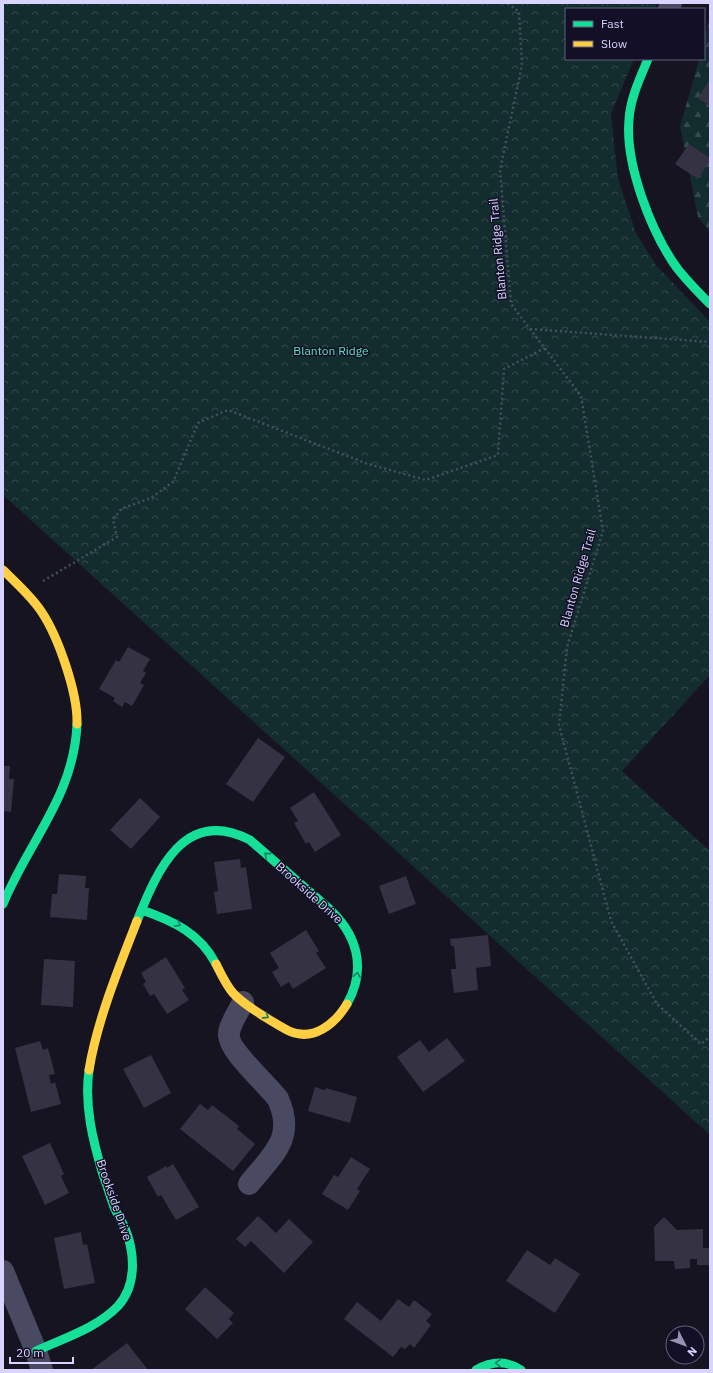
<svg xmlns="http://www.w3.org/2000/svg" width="713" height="1373" font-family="'IBM Plex Sans',sans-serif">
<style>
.forest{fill:url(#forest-firs)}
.park{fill:url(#park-crowns)}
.building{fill:#343243}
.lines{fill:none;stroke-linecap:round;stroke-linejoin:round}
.path{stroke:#44505f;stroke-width:2.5;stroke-dasharray:2 3;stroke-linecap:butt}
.street{stroke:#4a4962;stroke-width:22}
.fast{stroke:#16e098;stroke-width:9}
.slow{stroke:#ffcf43;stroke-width:9}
.oneway{stroke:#158265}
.labels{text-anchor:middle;stroke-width:3;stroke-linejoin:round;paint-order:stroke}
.street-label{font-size:12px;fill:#d9d4ff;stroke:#130f26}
.park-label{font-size:12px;fill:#5fe0c0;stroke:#130f26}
</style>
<defs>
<pattern id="forest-firs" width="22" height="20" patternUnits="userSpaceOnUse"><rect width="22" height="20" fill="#132c2d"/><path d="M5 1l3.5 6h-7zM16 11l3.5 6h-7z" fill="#354a4c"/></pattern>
<pattern id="park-crowns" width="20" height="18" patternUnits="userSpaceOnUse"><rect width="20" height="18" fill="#132c2d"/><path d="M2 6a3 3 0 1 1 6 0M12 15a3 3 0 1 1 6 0" fill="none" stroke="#354a4c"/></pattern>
</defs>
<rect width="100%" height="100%" fill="#161421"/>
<path class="forest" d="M 710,18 L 710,232 L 698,217 L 680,127 L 699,59 L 704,59 L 704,40 Z"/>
<path class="park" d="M 3,3 L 657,3 L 655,9 L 566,9 L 566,59 L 634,59 L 611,114 L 618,179 L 636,233 L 656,265 L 710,322 L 710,675 L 622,771 L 710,851 L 710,1135 L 3,495 Z"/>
<path class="building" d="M 710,79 L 710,106 L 698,98 Z
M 689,144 L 710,158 L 710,160 L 698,179 L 675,164 Z
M 128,647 L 150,659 L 143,671 L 146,673 L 140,683 L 144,685 L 132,706 L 125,702 L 122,707 L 113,701 L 115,698 L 99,689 L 116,660 L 119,662 Z
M 258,738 L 285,757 L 253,802 L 226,784 Z
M 3,766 L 10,766 L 9,779 L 14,779 L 11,812 L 3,811 Z
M 314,792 L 341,835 L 315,852 L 309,842 L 306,844 L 294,823 L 298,821 L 290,808 Z
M 140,798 L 160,817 L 131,849 L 110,830 Z
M 240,859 L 241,868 L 246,867 L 252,909 L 217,914 L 214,892 L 218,891 L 214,862 Z
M 59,874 L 86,876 L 85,888 L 89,888 L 87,920 L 50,917 L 52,894 L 57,894 Z
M 406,876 L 416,904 L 389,914 L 379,886 Z
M 306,930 L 319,951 L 316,953 L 326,968 L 293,989 L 289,982 L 281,987 L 272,972 L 279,968 L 270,953 Z
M 488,935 L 491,966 L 476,968 L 478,990 L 454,993 L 451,969 L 456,969 L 454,946 L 451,946 L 450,939 Z
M 166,957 L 185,988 L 182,990 L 189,1000 L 167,1014 L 154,994 L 150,996 L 143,984 L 146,982 L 141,973 Z
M 44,959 L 75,961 L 73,1007 L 41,1005 Z
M 447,1038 L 465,1061 L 423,1092 L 397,1057 L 420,1040 L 429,1052 Z
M 40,1041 L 43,1050 L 48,1048 L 55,1074 L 49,1075 L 51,1084 L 55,1082 L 61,1104 L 31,1112 L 15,1048 Z
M 151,1055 L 171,1093 L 144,1108 L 123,1069 Z
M 315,1087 L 325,1090 L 326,1088 L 357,1097 L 350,1123 L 308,1111 Z
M 200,1104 L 208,1110 L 212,1105 L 239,1126 L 237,1129 L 255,1144 L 233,1171 L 180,1129 Z
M 50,1143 L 64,1174 L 61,1176 L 69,1193 L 45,1205 L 22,1156 Z
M 351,1157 L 370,1169 L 357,1189 L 360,1191 L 348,1210 L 322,1194 L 334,1175 L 338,1177 Z
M 173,1164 L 199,1207 L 176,1220 L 161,1195 L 158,1197 L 147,1177 L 166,1166 L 167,1168 Z
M 258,1216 L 276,1233 L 289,1219 L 313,1242 L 284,1273 L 251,1241 L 245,1247 L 236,1239 Z
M 664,1217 L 677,1230 L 703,1229 L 703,1248 L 710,1248 L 710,1265 L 697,1265 L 697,1259 L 690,1259 L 690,1268 L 675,1269 L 674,1261 L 655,1261 L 654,1227 Z
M 81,1232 L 83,1245 L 87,1244 L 95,1283 L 64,1289 L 54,1238 Z
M 527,1250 L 550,1265 L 555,1258 L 580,1274 L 555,1313 L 506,1281 Z
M 205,1287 L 234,1313 L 229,1319 L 233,1323 L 217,1339 L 185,1309 Z
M 398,1299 L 409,1307 L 414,1300 L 432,1314 L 426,1321 L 431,1325 L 414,1348 L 410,1344 L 405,1349 L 401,1347 L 393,1357 L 344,1319 L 357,1302 L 381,1321 Z
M 127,1343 L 148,1370 L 91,1370 Z"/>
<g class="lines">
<path class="path" d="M 508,3 L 519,12 L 522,65 L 500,170 L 511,304 L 581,396 L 603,531 L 567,647 L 559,725 L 611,921 L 657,1004 L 701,1044 L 710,1037
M 530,329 L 710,342
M 43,581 L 117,537 L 113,520 L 121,509 L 151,498 L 173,482 L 198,423 L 228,410 L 368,464 L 426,480 L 498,455 L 504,369 L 545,348"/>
<path class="street" d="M 669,9 L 671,3
M 243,1002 C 239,1011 230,1023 229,1033 C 226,1049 268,1085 278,1099 C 296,1139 272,1155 249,1184
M 3,1271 L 36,1351 L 42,1370"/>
<path class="fast" d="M 648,59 C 640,78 630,99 629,120 C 625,164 651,232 677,268 C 687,281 699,293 710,304
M 3,904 C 29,841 74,796 77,724
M 142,910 C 173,921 200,933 216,964
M 137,921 C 157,871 184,806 250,840 L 326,906 C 356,932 368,967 347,1004
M 36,1351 C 64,1338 97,1328 118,1306 C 137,1285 135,1253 125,1228 C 122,1221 117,1214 114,1207 C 110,1196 107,1185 103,1175 C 93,1141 84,1106 89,1070
M 476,1370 C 492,1361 506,1360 521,1370"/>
<path class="slow" d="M 3,570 C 16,583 30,595 41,611 C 58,636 78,693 77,724
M 216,964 C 221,974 226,985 233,993 C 242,1003 254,1010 265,1017 C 273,1022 281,1027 289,1031 C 313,1042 335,1024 347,1004
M 89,1070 C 97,1021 119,967 137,921"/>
</g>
<defs><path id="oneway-chevron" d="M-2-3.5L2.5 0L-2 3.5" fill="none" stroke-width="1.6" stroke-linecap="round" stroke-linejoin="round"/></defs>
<g class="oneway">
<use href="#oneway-chevron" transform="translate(267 855) rotate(-139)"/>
<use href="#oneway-chevron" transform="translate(178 924) rotate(28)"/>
<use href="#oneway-chevron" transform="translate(357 975) rotate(-82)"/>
<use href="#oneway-chevron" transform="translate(266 1016) rotate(33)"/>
<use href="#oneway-chevron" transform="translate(498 1363) rotate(-179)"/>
</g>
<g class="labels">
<g class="street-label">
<text transform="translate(498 249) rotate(-95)" y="4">Blanton Ridge Trail</text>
<text transform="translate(578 578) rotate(-74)" y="4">Blanton Ridge Trail</text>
<text transform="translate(309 893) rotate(42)" y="4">Brookside Drive</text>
<text transform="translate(114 1200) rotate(71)" y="4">Brookside Drive</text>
</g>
<g class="park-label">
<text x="331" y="355">Blanton Ridge</text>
</g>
</g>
<rect width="713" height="1373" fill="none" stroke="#d9d4ff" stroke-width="8"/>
<rect x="565" y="8" width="140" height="52" fill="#130f26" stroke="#625e7d"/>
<rect x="573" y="21" width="20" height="6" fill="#16e098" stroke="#625e7d"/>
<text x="601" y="28" font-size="12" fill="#d9d4ff">Fast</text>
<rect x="573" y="41" width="20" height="6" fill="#ffcf43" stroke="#625e7d"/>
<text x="601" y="48" font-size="12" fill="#d9d4ff">Slow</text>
<g transform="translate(685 1345) rotate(132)"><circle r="19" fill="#130f26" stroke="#625e7d"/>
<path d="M0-3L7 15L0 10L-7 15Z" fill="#9591b1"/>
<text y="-6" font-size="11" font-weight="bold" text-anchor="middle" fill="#d9d4ff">N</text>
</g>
<path d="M10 1357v6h63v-6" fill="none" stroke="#d9d4ff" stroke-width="2"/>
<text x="16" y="1357" font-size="12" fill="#d9d4ff" stroke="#130f26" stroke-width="3" paint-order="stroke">20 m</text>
</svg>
